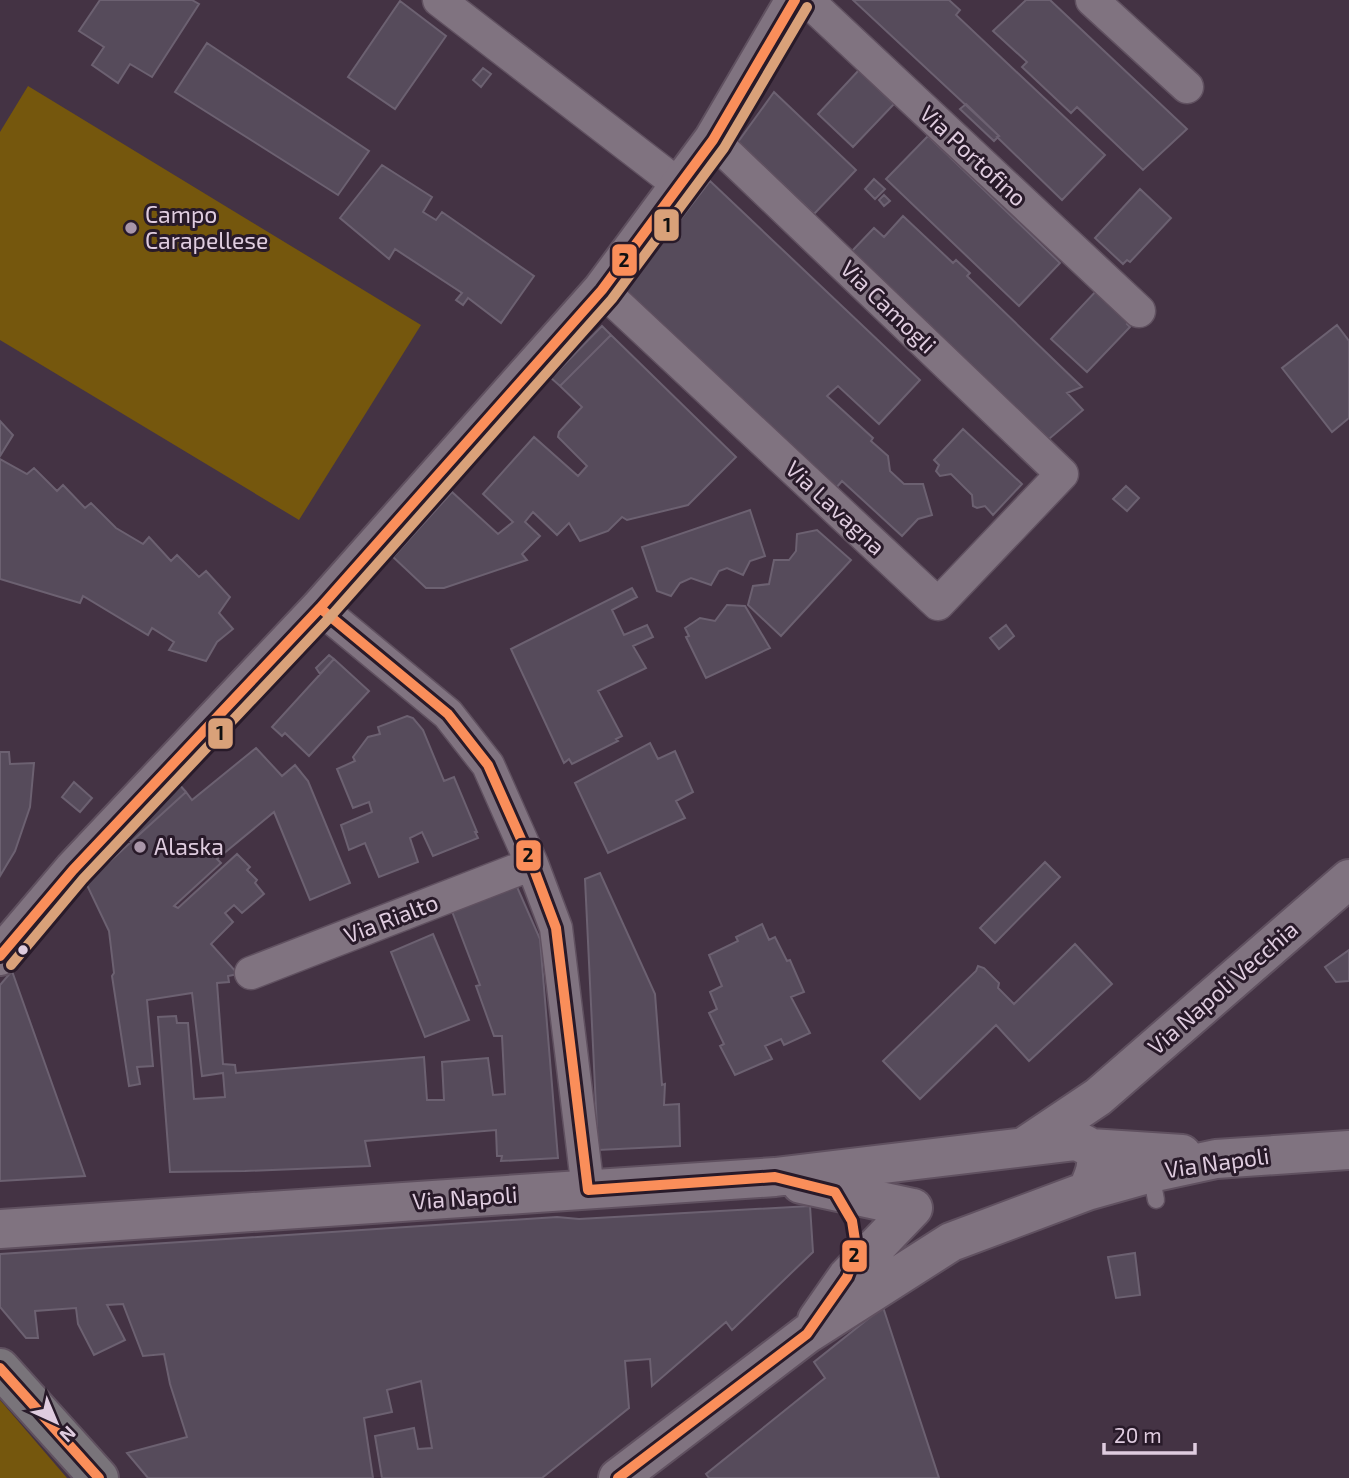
<svg xmlns="http://www.w3.org/2000/svg" width="1349" height="1478" font-family="'Exo 2',sans-serif">
<style>
.green{fill:#75570d}
.building{fill:#564b5b;stroke:#6c6171;stroke-width:2}
.lines{fill:none;stroke-linecap:round;stroke-linejoin:round}
.lane-casing{stroke:#605160;stroke-width:19}
.street-casing{stroke:#605160;stroke-width:35}
.secondary-casing{stroke:#605160;stroke-width:42}
.primary-casing{stroke:#605160;stroke-width:42}
.lane{stroke:#807380;stroke-width:16}
.street{stroke:#807380;stroke-width:32}
.secondary{stroke:#807380;stroke-width:38}
.primary{stroke:#79747a;stroke-width:38}
.bus-1-casing{stroke:#281a29;stroke-width:16}
.bus-2-casing{stroke:#281a29;stroke-width:16}
.bus-1{stroke:#fa8e5a;stroke-width:10}
.bus-2{stroke:#d9a179;stroke-width:10}
.poi-dot{fill:#a996a9;stroke:#281a29;stroke-width:2.5}
.bus-dot{fill:#dfccdf;stroke:#281a29;stroke-width:2.5}
.labels{text-anchor:middle;stroke-width:6;stroke-linejoin:round;paint-order:stroke}
.street-label{font-size:23px;fill:#dfccdf;stroke:#281a29}
.poi-label{font-size:23px;fill:#dfccdf;stroke:#281a29;text-anchor:start}
.line-badge{stroke:#281a29;stroke-width:2.5}
.pale-badge-label{font-size:19px;text-anchor:middle;font-weight:bold;fill:#111}
</style>
<rect width="100%" height="100%" fill="#434"/>
<path class="green" d="M 28,86 L 421,325 L 299,520 L 0,340 L 0,132 Z
M 0,1400 L 67,1478 L 0,1478 Z"/>
<path class="building" d="M 100,0 L 192,0 L 199,4 L 152,77 L 130,64 L 118,83 L 92,65 L 104,47 L 79,31 Z
M 853,0 L 949,0 L 960,10 L 956,15 L 1105,155 L 1062,200 L 997,137 L 999,136 Z
M 1026,0 L 1050,0 L 1187,129 L 1143,170 L 1077,107 L 1071,113 L 1022,67 L 1027,62 L 993,31 Z
M 400,1 L 446,36 L 395,109 L 348,77 Z
M 207,43 L 369,151 L 338,195 L 175,92 Z
M 483,68 L 491,74 L 481,87 L 473,80 Z
M 859,70 L 894,104 L 853,147 L 818,114 Z
M 774,92 L 856,170 L 814,214 L 738,142 Z
M 966,104 L 999,136 L 994,141 L 960,109 Z
M 928,136 L 1060,263 L 1019,306 L 886,179 Z
M 382,165 L 432,197 L 423,212 L 436,220 L 442,212 L 534,276 L 501,323 L 468,298 L 463,305 L 456,300 L 462,293 L 395,249 L 389,259 L 340,218 Z
M 874,179 L 885,189 L 875,199 L 865,189 Z
M 710,181 L 920,380 L 879,424 L 838,386 L 827,396 L 873,438 L 871,441 L 888,456 L 890,471 L 904,484 L 923,484 L 932,515 L 918,519 L 902,536 L 842,481 L 836,488 L 625,291 Z
M 1140,189 L 1171,218 L 1130,262 L 1127,260 L 1123,264 L 1095,238 Z
M 884,195 L 890,201 L 884,206 L 879,200 Z
M 903,216 L 953,263 L 956,260 L 970,273 L 967,276 L 1082,387 L 1067,393 L 1083,410 L 1049,439 L 1018,410 L 1013,414 L 928,332 L 932,327 L 927,322 L 923,326 L 851,252 L 874,228 L 884,237 Z
M 1096,291 L 1131,320 L 1127,324 L 1130,327 L 1087,372 L 1051,339 Z
M 1337,325 L 1349,341 L 1349,418 L 1332,432 L 1282,368 Z
M 602,326 L 611,335 L 560,386 L 551,378 Z
M 611,335 L 736,457 L 688,505 L 627,520 L 622,517 L 608,531 L 580,541 L 569,523 L 557,535 L 533,512 L 525,522 L 540,536 L 522,554 L 527,560 L 444,588 L 426,588 L 393,557 L 452,492 L 498,534 L 513,522 L 483,494 L 534,437 L 578,476 L 587,466 L 558,437 L 559,432 L 582,407 L 560,386 Z
M 0,421 L 13,435 L 0,456 Z
M 963,429 L 1022,484 L 993,515 L 985,506 L 977,508 L 973,506 L 972,495 L 951,474 L 940,476 L 936,471 L 939,465 L 934,460 Z
M 0,459 L 27,474 L 34,468 L 57,491 L 63,485 L 85,508 L 91,503 L 116,528 L 143,544 L 149,537 L 171,561 L 177,555 L 199,577 L 206,571 L 230,597 L 219,613 L 233,629 L 217,642 L 206,661 L 169,650 L 174,642 L 152,628 L 148,635 L 83,596 L 80,603 L 0,579 Z
M 1126,486 L 1139,498 L 1127,511 L 1113,499 Z
M 750,510 L 765,556 L 750,561 L 743,575 L 727,568 L 719,571 L 711,585 L 691,578 L 680,583 L 671,596 L 657,591 L 642,547 Z
M 817,530 L 851,560 L 781,636 L 748,605 L 753,586 L 769,584 L 774,560 L 789,560 L 796,551 L 797,534 Z
M 632,588 L 637,597 L 612,610 L 624,635 L 647,625 L 653,637 L 633,646 L 646,668 L 598,691 L 622,736 L 616,739 L 618,741 L 572,764 L 569,759 L 564,763 L 511,649 Z
M 727,605 L 745,606 L 770,648 L 706,678 L 686,637 L 689,636 L 685,628 L 700,618 L 715,621 Z
M 1006,625 L 1014,636 L 999,649 L 990,638 Z
M 329,655 L 334,659 L 320,674 L 316,668 Z
M 334,659 L 369,691 L 309,756 L 285,733 L 282,736 L 272,727 Z
M 407,716 L 413,718 L 423,730 L 444,781 L 454,777 L 477,832 L 475,832 L 478,838 L 433,856 L 422,832 L 410,838 L 418,862 L 379,877 L 365,843 L 349,850 L 341,825 L 372,812 L 369,802 L 353,808 L 337,769 L 355,761 L 353,757 L 368,737 L 380,734 L 378,727 Z
M 650,743 L 658,759 L 675,751 L 693,792 L 676,801 L 685,818 L 608,853 L 575,783 Z
M 256,748 L 282,776 L 295,765 L 308,781 L 350,883 L 310,900 L 274,812 L 217,859 L 221,863 L 174,906 L 178,908 L 237,854 L 250,867 L 247,870 L 257,880 L 255,883 L 264,894 L 242,913 L 234,905 L 225,913 L 233,922 L 211,944 L 238,974 L 228,976 L 229,982 L 217,983 L 223,1064 L 235,1065 L 236,1073 L 424,1057 L 427,1100 L 444,1100 L 442,1062 L 488,1058 L 493,1095 L 505,1094 L 502,1036 L 494,1036 L 476,986 L 480,985 L 450,906 L 514,880 L 540,939 L 558,1158 L 501,1161 L 502,1156 L 497,1156 L 496,1130 L 365,1141 L 370,1166 L 245,1171 L 170,1172 L 158,1017 L 176,1016 L 177,1023 L 188,1023 L 194,1099 L 225,1097 L 223,1073 L 202,1076 L 192,993 L 147,1000 L 153,1066 L 137,1067 L 140,1084 L 129,1086 L 112,976 L 114,973 L 109,931 L 86,883 L 186,792 L 192,800 Z
M 0,752 L 9,752 L 10,764 L 34,763 L 30,807 L 15,851 L 0,876 Z
M 74,782 L 92,798 L 80,812 L 62,797 Z
M 178,783 L 186,792 L 131,842 L 123,834 Z
M 1045,862 L 1060,877 L 995,943 L 980,928 Z
M 600,873 L 655,994 L 662,1085 L 665,1084 L 664,1105 L 679,1104 L 680,1146 L 598,1150 L 585,879 Z
M 762,924 L 769,940 L 775,937 L 787,961 L 790,960 L 804,992 L 791,997 L 810,1033 L 784,1045 L 781,1039 L 765,1046 L 772,1059 L 735,1075 L 720,1046 L 724,1044 L 709,1013 L 717,1009 L 710,992 L 722,986 L 709,955 L 738,941 L 736,937 Z
M 433,934 L 469,1020 L 425,1037 L 391,952 Z
M 1075,944 L 1112,984 L 1029,1061 L 996,1025 L 920,1099 L 883,1061 L 976,971 L 978,966 L 984,968 L 999,983 L 998,988 L 1014,1004 Z
M 1349,950 L 1349,981 L 1336,982 L 1325,967 Z
M 12,971 L 55,1092 L 85,1176 L 0,1181 L 0,985 Z
M 810,1206 L 813,1252 L 732,1330 L 726,1322 L 652,1386 L 650,1359 L 625,1361 L 629,1408 L 542,1478 L 382,1478 L 375,1436 L 414,1428 L 418,1449 L 432,1448 L 421,1381 L 387,1390 L 392,1412 L 364,1418 L 373,1478 L 148,1478 L 127,1453 L 187,1437 L 170,1384 L 164,1354 L 143,1356 L 123,1304 L 107,1305 L 125,1340 L 94,1355 L 78,1324 L 76,1308 L 35,1311 L 38,1338 L 26,1338 L 0,1307 L 0,1254 L 557,1217 L 579,1219 Z
M 1135,1253 L 1140,1295 L 1116,1298 L 1108,1257 Z
M 883,1307 L 939,1478 L 709,1478 L 706,1474 L 825,1378 L 814,1362 Z"/>
<g class="lines">
<defs>
<path id="lane" d="M 1151,1173 L 1156,1200"/>
<path id="street" d="M 439,0 L 679,185
M 807,0 L 1139,311
M 1092,0 L 1187,87
M 602,290 L 938,604 L 1062,474 L 713,140
M 320,608 L 448,714 L 488,765 L 532,864 L 556,928 L 588,1190
M 251,973 L 532,864"/>
<path id="secondary" d="M 0,956 L 73,870 L 320,608 L 602,290 L 713,140 L 795,0
M 1028,1144 L 1098,1097 L 1349,879
M 1090,1148 L 1182,1154
M 801,1184 L 913,1208
M 0,1229 L 775,1177 L 1076,1141 C 1105,1150 1097,1170 1087,1191
M 817,1320 L 847,1277 L 913,1208
M 618,1478 L 807,1334 L 951,1242 L 1087,1191 L 1151,1173 L 1216,1159 L 1349,1150"/>
<path id="primary" d="M 0,1368 L 99,1478"/>
</defs>
<use href="#lane" class="lane-casing"/>
<use href="#street" class="street-casing"/>
<use href="#secondary" class="secondary-casing"/>
<use href="#primary" class="primary-casing"/>
<use href="#lane" class="lane"/>
<use href="#street" class="street"/>
<use href="#secondary" class="secondary"/>
<use href="#primary" class="primary"/>
<defs>
<path id="bus-1" d="M 320,608 L 448,714 L 488,765 L 532,864 L 556,928 L 588,1190 L 775,1177 L 835,1192 L 852,1221 L 855,1240 L 854,1259 L 847,1277 L 807,1334 L 618,1478
M 0,956 L 73,870 L 320,608 L 602,290 L 713,140 L 795,0
M 0,1368 L 99,1478"/>
<path id="bus-2" d="M 11,965 L 83,879 L 330,617 L 612,299 L 724,148 L 807,7"/>
</defs>
<use href="#bus-1" class="bus-1-casing"/>
<use href="#bus-2" class="bus-2-casing"/>
<use href="#bus-1" class="bus-1"/>
<use href="#bus-2" class="bus-2"/>
</g>
<g class="poi-dot">
<circle cx="131" cy="228" r="7"/>
<circle cx="140" cy="847" r="7"/>
</g>
<circle class="bus-dot" cx="23" cy="950" r="6"/>
<g class="labels">
<g class="street-label">
<text transform="translate(973 156) rotate(43)" y="8">Via Portofino</text>
<text transform="translate(888 307) rotate(44)" y="8">Via Camogli</text>
<text transform="translate(835 508) rotate(43)" y="8">Via Lavagna</text>
<text transform="translate(391 919) rotate(-21)" y="8">Via Rialto</text>
<text transform="translate(1223 988) rotate(-41)" y="8">Via Napoli Vecchia</text>
<text transform="translate(1217 1163) rotate(-8)" y="8">Via Napoli</text>
<text transform="translate(465 1198) rotate(-4)" y="8">Via Napoli</text>
</g>
<g class="poi-label">
<text x="145" y="223">Campo<tspan x="145" dy="26">Carapellese</tspan></text>
<text x="154" y="855">Alaska</text>
</g>
</g>
<g class="line-badge">
<rect x="653" y="208" width="27" height="34" rx="7" fill="#d9a179"/>
<rect x="611" y="243" width="27" height="34" rx="7" fill="#fa8e5a"/>
<rect x="207" y="717" width="27" height="33" rx="7" fill="#d9a179"/>
<rect x="515" y="839" width="27" height="33" rx="7" fill="#fa8e5a"/>
<rect x="841" y="1239" width="27" height="34" rx="7" fill="#fa8e5a"/>
</g>
<g class="pale-badge-label">
<text x="667" y="232">1</text>
<text x="624" y="267">2</text>
<text x="220" y="740">1</text>
<text x="528" y="862">2</text>
<text x="854" y="1262">2</text>
</g>
<g transform="translate(56 1422) rotate(136)" stroke="#281a29" stroke-width="5" paint-order="stroke">
<path d="M0-5L12 26L0 18L-12 26Z" fill="#dfccdf"/>
<text y="-10" font-size="19" font-weight="bold" text-anchor="middle" fill="#dfccdf">N</text>
</g>
<path d="M1104 1443v10h91v-10" fill="none" stroke="#dfccdf" stroke-width="3.5"/>
<text x="1114" y="1443" font-size="21" fill="#dfccdf" stroke="#281a29" stroke-width="5" paint-order="stroke">20 m</text>
</svg>
